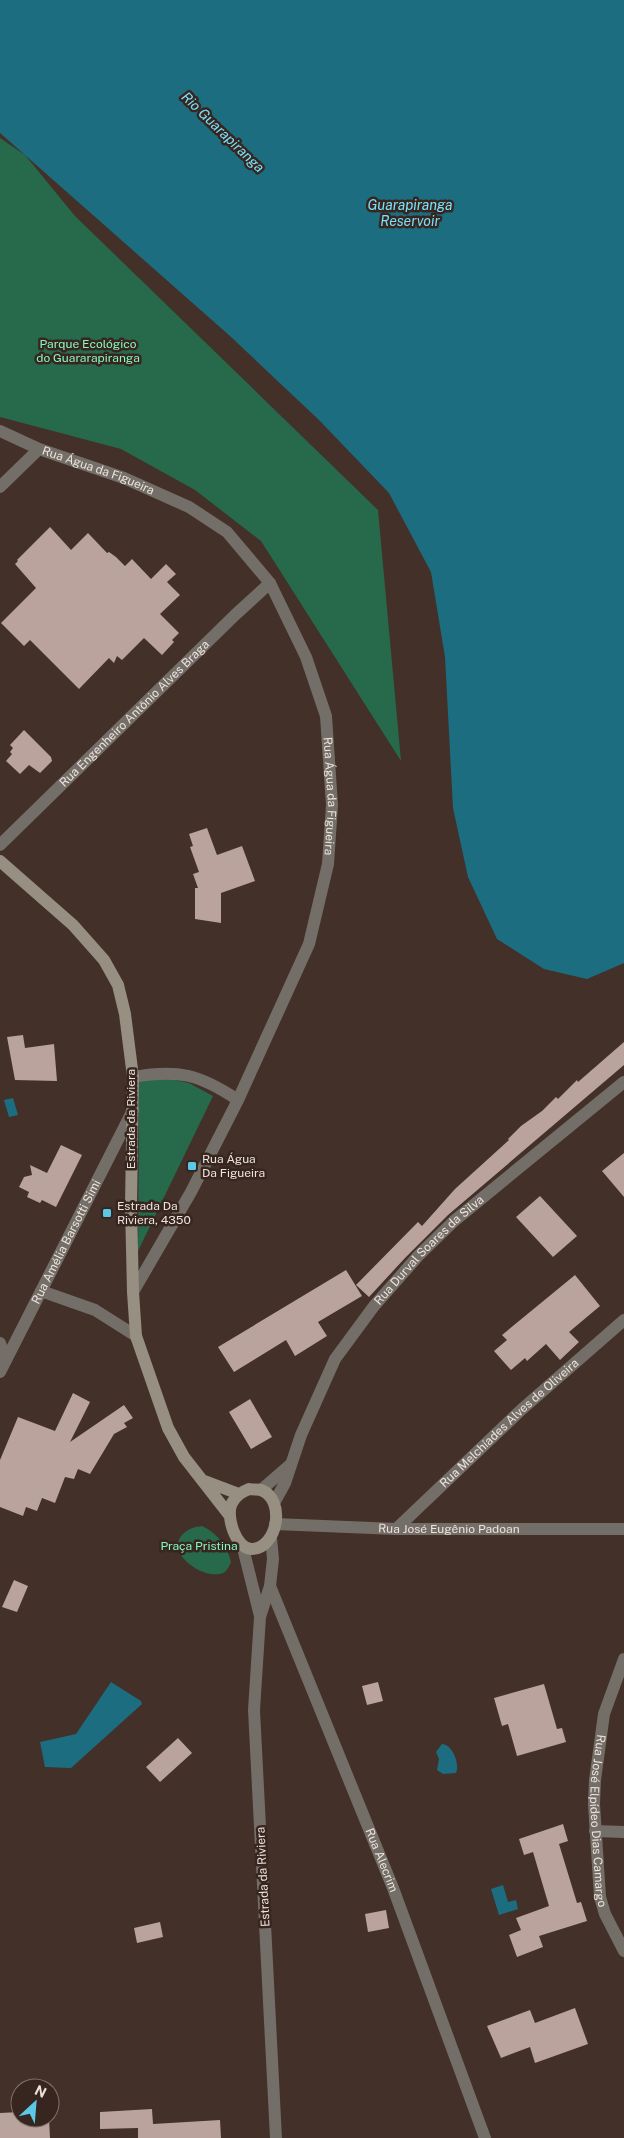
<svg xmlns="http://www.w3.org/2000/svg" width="624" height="2138" font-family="'Public Sans',sans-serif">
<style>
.green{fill:#27694b}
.water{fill:#1d6d81}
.building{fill:#baa39c}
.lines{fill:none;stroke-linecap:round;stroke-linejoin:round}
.street{stroke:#736e67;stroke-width:12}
.secondary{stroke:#968f82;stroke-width:12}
.poi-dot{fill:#5bc8e6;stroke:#37261f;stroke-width:2}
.labels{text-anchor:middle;stroke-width:5;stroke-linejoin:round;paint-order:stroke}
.park-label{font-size:12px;fill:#85f6c0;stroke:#37261f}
.street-label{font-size:12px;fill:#eee2dd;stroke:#37261f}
.poi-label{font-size:12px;fill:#eee2dd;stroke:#37261f;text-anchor:start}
.water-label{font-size:14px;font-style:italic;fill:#79e0fd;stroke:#37261f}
</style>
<rect width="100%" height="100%" fill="#423029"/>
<path class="green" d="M 0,138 L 25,155 L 75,216 L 378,510 L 401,761 L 261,541 L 195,490 L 121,449 L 0,417 Z
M 161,1077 L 189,1083 L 213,1096 L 138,1251 L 139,1080 Z
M 202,1526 C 216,1532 228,1547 231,1562 C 230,1565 227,1570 225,1572 C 206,1583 162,1552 184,1533 C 190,1528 195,1527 202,1526 Z"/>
<path class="water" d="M 0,0 L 624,0 L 624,963 L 587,979 L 544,969 L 497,939 L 468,877 L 453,808 L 445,657 L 431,572 L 389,493 L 319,420 L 230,336 L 0,133 Z
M 13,1098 L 18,1115 L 9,1117 L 4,1100 Z
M 111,1682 L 141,1701 L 142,1704 L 71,1768 L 45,1767 L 40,1742 L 76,1734 Z
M 442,1744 C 453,1745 460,1764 456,1773 L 443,1774 L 437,1770 L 439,1759 L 436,1752 Z
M 503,1885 L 508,1902 L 516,1900 L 518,1909 L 499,1915 L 491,1889 Z"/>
<path class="building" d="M 50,527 L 71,550 L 88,533 L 107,553 L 109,552 L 116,557 L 125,566 L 132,559 L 151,579 L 166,564 L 176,574 L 167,582 L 180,595 L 160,614 L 179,633 L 172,640 L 174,642 L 162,655 L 144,638 L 122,660 L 117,656 L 114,663 L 109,658 L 79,689 L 30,640 L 24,646 L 1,623 L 36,588 L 15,564 L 18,561 L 17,560 Z
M 24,730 L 51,757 L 52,761 L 40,773 L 29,765 L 20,774 L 6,761 L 12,754 L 10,752 L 13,748 L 10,745 Z
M 207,828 L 217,855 L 242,846 L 255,881 L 221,893 L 221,923 L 195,919 L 195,888 L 198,888 L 193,874 L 199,872 L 190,847 L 193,846 L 189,834 Z
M 23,1035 L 25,1048 L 54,1044 L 57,1081 L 15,1080 L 7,1037 Z
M 624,1042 L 624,1065 L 448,1215 L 405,1258 L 369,1297 L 356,1285 L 418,1222 L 422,1226 L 455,1189 L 509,1140 L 508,1139 L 521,1126 L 542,1111 L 556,1097 L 558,1099 L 577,1080 L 578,1082 Z
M 61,1145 L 82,1155 L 56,1207 L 42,1200 L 40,1203 L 27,1197 L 29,1192 L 19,1187 L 24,1177 L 32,1175 L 30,1165 L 47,1173 Z
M 624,1153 L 624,1197 L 602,1171 Z
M 540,1196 L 577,1236 L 553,1257 L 516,1217 Z
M 346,1270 L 362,1296 L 318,1322 L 327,1336 L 295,1356 L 286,1340 L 234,1372 L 218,1347 Z
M 575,1275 L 600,1306 L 569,1332 L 579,1342 L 560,1360 L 546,1344 L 527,1361 L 525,1358 L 511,1370 L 494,1351 L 507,1340 L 502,1335 Z
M 73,1393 L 90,1402 L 70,1442 L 124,1405 L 133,1418 L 124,1423 L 127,1427 L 114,1434 L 90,1474 L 78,1469 L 74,1479 L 65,1477 L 55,1503 L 42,1498 L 37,1511 L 26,1507 L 23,1516 L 0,1507 L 0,1460 L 18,1417 L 55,1431 Z
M 250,1399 L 272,1437 L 251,1449 L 229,1412 Z
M 14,1580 L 28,1586 L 17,1612 L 2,1607 Z
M 378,1682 L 383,1701 L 367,1705 L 362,1686 Z
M 544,1684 L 557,1729 L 562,1728 L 566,1742 L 517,1756 L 508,1724 L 502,1726 L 494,1698 Z
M 178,1738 L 192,1753 L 160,1782 L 146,1767 Z
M 563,1824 L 568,1841 L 559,1844 L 577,1903 L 581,1902 L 587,1921 L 539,1936 L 543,1947 L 517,1957 L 509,1935 L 521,1930 L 516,1918 L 549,1906 L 533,1852 L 524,1855 L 519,1839 Z
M 386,1910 L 389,1928 L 368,1932 L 365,1914 Z
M 160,1922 L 163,1937 L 137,1943 L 134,1928 Z
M 575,2008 L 588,2044 L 535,2063 L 530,2047 L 501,2058 L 487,2026 L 530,2010 L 535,2023 Z
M 152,2109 L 153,2124 L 220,2120 L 221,2138 L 138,2138 L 138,2128 L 100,2129 L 100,2112 Z
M 20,2112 L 20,2118 L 49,2118 L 50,2138 L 0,2138 L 0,2113 Z"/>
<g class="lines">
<g class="street">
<path id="s1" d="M 0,431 L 39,449 L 124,478 L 189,507 L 227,532 L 270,583 L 306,657 L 326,716 L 332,805 L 328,864 L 309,944 L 238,1100 L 191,1192 L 133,1292"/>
<path d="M 0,487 L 39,449"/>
<path id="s2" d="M 0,845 L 235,615 L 270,583"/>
<path d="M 133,1077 C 178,1069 199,1074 238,1100"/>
<path d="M 41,1291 L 95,1310 L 136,1336"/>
<path d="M 0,1343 L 6,1360"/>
<path id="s3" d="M 0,1372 L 133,1110"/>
<path d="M 261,1490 L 291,1464"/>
<path id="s4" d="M 274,1503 L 285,1483 L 301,1435 L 335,1359 L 374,1306 L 419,1255 L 454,1221 L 624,1082"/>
<path id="s5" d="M 275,1524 L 396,1529 L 624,1529"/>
<path id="s6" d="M 396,1529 L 521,1410 L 624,1320"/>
<path d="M 271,1538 L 273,1559 L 270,1586 L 260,1617 L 254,1710 L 276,2138"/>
<path d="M 243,1548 L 260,1616"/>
<path id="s7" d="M 270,1586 L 393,1888 L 485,2138"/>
<path id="s8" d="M 624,1659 L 604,1714 L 595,1780 L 594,1804 L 600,1897 L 605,1914 L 624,1951"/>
<path d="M 595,1831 L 624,1832"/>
</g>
<path class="secondary" d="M 0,861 L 73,925 L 104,960 L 118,985 L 125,1014 L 133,1077 L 131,1206 L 133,1292 L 136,1336 L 168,1428 L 184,1457 L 230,1516
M 202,1480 L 239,1494
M 249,1489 C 253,1490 258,1489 261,1490 C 286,1499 278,1548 252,1549 C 236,1550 225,1515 232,1503 C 236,1495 242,1492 249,1489 Z"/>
</g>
<g class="poi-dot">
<rect x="187" y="1161" width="10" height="10" rx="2.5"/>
<rect x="102" y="1208" width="10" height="10" rx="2.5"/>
</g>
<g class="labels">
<g class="park-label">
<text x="88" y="348">Parque Ecológico<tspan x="88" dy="14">do Guararapiranga</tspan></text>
<text x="199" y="1550">Praça Pristina</text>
</g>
<g class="street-label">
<text dy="4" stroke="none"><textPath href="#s1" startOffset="106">Rua Água da Figueira</textPath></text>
<text dy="4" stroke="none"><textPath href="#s2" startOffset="188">Rua Engenheiro Antônio Alves Braga</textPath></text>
<text dy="4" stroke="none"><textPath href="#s1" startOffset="541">Rua Água da Figueira</textPath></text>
<text transform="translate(131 1119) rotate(-90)" y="4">Estrada da Riviera</text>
<text dy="4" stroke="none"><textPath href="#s3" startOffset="146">Rua Amélia Barsotti Simi</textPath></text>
<text dy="4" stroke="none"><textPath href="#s4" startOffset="301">Rua Durval Soares da Silva</textPath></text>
<text dy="4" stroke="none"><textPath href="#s6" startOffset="155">Rua Melchíades Alves de Oliveira</textPath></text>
<text dy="4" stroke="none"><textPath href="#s5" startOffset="174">Rua José Eugênio Padoan</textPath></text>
<text dy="4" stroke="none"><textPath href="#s8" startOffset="166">Rua José Elpídeo Dias Camargo</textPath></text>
<text dy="4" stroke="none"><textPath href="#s7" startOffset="296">Rua Alecrim</textPath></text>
<text transform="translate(263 1877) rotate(-93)" y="4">Estrada da Riviera</text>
</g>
<g class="poi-label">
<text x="202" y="1163">Rua Água<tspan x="202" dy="14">Da Figueira</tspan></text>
<text x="117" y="1210">Estrada Da<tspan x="117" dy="14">Riviera, 4350</tspan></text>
</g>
<g class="water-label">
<text transform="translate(223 132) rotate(44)" y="5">Rio Guarapiranga</text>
<text x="410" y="210">Guarapiranga<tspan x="410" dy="16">Reservoir</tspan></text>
</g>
</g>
<g transform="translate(35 2103) rotate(26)"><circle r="24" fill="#37261f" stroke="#80716b"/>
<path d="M0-4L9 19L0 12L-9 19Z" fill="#5bc8e6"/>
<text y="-8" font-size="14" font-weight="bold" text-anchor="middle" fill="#eee2dd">N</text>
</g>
</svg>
